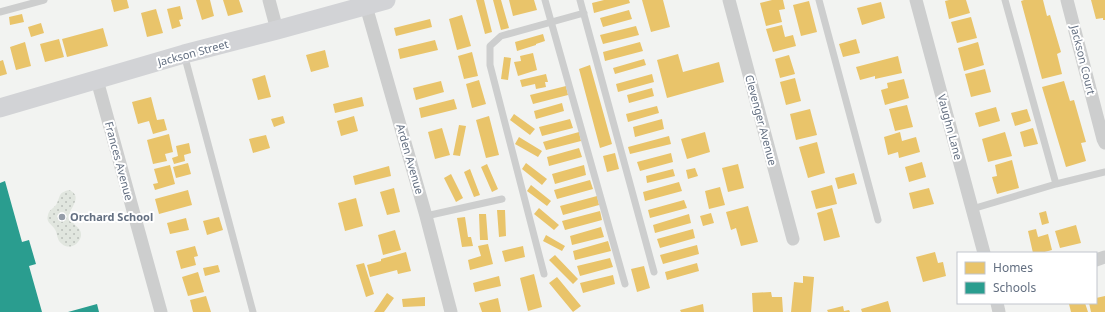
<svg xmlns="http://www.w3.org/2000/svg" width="1105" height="312" font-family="'Noto Sans',sans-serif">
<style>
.grass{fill:url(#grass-dots)}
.homes{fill:#e9c46a}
.schools{fill:#2a9d8f}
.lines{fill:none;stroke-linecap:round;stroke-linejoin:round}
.lane{stroke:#cdcece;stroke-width:7}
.street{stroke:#cdcece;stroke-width:13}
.secondary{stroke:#d2d3d6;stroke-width:19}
.poi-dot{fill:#959da8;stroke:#fff;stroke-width:1.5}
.labels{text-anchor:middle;stroke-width:4;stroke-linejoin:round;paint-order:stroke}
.street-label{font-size:11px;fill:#636f81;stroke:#fff}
.poi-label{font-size:11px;font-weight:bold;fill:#636f81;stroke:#fff;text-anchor:start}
</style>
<defs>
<pattern id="grass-dots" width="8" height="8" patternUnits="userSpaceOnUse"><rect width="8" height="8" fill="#e1e6df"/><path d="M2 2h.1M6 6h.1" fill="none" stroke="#babfba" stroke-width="1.8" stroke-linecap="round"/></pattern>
</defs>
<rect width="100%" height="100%" fill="#f2f3f1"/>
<path class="grass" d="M 69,190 C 81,195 74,204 70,212 C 70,215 70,219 72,221 C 75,227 82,228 81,236 C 79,245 69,250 62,244 C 56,240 58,232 54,228 C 50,223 46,222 48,215 C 49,209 55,208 57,203 C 61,195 58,193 69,190 Z"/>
<path class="homes" d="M 111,0 L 127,0 L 129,8 L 114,12 Z
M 196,0 L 210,0 L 214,16 L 202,20 Z
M 223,0 L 239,0 L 243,12 L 228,16 Z
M 476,0 L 484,0 L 492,32 L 485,34 Z
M 493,0 L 501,0 L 509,28 L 501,30 Z
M 509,0 L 534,0 L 537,10 L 513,16 Z
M 604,0 L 629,0 L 630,3 L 594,13 L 592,3 Z
M 642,0 L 663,0 L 670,27 L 651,32 Z
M 772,0 L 783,0 L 785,9 L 779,10 L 782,22 L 766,26 L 760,3 Z
M 949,0 L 966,0 L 970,13 L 949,19 L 945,1 Z
M 1024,0 L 1043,0 L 1047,16 L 1050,15 L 1061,52 L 1057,54 L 1062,74 L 1042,79 L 1021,1 Z
M 1091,0 L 1105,0 L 1105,20 L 1103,20 L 1103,18 L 1096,19 Z
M 809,1 L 817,32 L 801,36 L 793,5 Z
M 881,2 L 885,18 L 862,25 L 857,8 Z
M 180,6 L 183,19 L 179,20 L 181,26 L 172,29 L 167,9 Z
M 156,9 L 163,33 L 147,37 L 141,13 Z
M 629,10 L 632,19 L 603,27 L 600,18 Z
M 22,14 L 24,22 L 10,25 L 9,17 Z
M 462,15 L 471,46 L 457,50 L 449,19 Z
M 971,17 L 977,38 L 957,43 L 951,22 Z
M 430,19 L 432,27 L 396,36 L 394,28 Z
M 41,23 L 44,33 L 31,37 L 28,27 Z
M 782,25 L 785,37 L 793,35 L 796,46 L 773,52 L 766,29 Z
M 636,26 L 639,35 L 603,44 L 600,35 Z
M 103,28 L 108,46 L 67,57 L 62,39 Z
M 543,34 L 545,41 L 536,44 L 536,45 L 517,51 L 515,42 Z
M 59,39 L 64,57 L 45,62 L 40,44 Z
M 856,39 L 860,53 L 843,57 L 839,44 Z
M 435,40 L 438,50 L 400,59 L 398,49 Z
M 25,42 L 31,66 L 16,70 L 10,47 Z
M 640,42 L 643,51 L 605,61 L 603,52 Z
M 978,42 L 984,65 L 964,71 L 958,48 Z
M 325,50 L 329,67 L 311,72 L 306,55 Z
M 472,52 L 478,76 L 464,79 L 458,56 Z
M 533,53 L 537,70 L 518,76 L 514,62 L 521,61 L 520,56 Z
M 678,54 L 683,72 L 719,62 L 724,82 L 667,98 L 657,60 Z
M 789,55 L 795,74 L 780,78 L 775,59 Z
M 898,56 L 902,73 L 875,79 L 875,76 L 860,80 L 856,67 Z
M 504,57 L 511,58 L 508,80 L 501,79 Z
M 644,59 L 646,65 L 615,74 L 613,68 Z
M 3,60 L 7,74 L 0,76 L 0,61 Z
M 590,65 L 612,144 L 600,148 L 579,69 Z
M 985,69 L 991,92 L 971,97 L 965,74 Z
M 546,74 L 548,82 L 545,82 L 546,87 L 536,89 L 535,84 L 522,87 L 520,80 Z
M 652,74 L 654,82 L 618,92 L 616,84 Z
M 265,75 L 271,97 L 258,100 L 252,79 Z
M 795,78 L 801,101 L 786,105 L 780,82 Z
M 904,79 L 909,98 L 885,105 L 881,90 L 888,88 L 887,83 Z
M 479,80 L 486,104 L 472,108 L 466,84 Z
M 441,81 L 444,92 L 416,100 L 413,88 Z
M 1064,81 L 1070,101 L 1074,100 L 1086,142 L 1081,143 L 1086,161 L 1066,167 L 1042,87 Z
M 566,86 L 568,95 L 533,104 L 530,95 Z
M 652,88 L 654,96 L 629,103 L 627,95 Z
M 151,97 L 157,120 L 164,119 L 167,130 L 153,134 L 149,121 L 138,124 L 132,102 Z
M 362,97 L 364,106 L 335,113 L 333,104 Z
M 454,99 L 457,109 L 421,118 L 419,108 Z
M 562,103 L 564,111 L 536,119 L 534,111 Z
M 907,105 L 913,127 L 895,131 L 889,109 Z
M 657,106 L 659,113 L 628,122 L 626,114 Z
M 996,107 L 1000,121 L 979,127 L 975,113 Z
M 810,109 L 817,135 L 796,140 L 790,114 Z
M 1027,109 L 1031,121 L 1015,126 L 1011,113 Z
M 514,114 L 535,129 L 530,135 L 510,120 Z
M 283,116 L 285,123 L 274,127 L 271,119 Z
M 354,116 L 358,131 L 341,136 L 337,121 Z
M 489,116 L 499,155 L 486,158 L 476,120 Z
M 570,119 L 573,128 L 542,136 L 539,127 Z
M 662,119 L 664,129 L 635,137 L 633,127 Z
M 459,125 L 466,126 L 460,156 L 453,155 Z
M 442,128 L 450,155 L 435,159 L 428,132 Z
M 1033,128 L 1038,144 L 1024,147 L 1020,132 Z
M 579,132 L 581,141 L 546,150 L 543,142 Z
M 705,132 L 710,152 L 687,159 L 681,139 Z
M 900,132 L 902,141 L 916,137 L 920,152 L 899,158 L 898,152 L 888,155 L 884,137 Z
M 1005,132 L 1012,156 L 988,162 L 982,139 Z
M 169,134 L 173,152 L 165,154 L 167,161 L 153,164 L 147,140 Z
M 266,135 L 270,148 L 253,153 L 249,139 Z
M 669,136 L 671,144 L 630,154 L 628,147 Z
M 519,137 L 542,151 L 538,157 L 515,144 Z
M 817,142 L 825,173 L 808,178 L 799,147 Z
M 189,143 L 191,153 L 184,155 L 185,161 L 174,164 L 172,158 L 178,156 L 176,146 Z
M 579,148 L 582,157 L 549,166 L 547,157 Z
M 615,153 L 619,169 L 607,172 L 603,156 Z
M 671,153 L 673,162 L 640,171 L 637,162 Z
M 1012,160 L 1019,188 L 997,194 L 992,177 L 997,176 L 995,165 Z
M 922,162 L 926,177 L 909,182 L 905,167 Z
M 188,163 L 191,174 L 176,178 L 173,167 Z
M 526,163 L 547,179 L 542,185 L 522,169 Z
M 487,164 L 498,189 L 492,192 L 481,167 Z
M 738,164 L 744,188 L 728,192 L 722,168 Z
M 170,165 L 175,184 L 155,190 L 153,184 L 158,183 L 154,169 Z
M 584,165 L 586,175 L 555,184 L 552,174 Z
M 389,166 L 391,176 L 355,185 L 353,176 Z
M 695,168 L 698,176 L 688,179 L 686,170 Z
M 470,169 L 480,195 L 474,197 L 464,172 Z
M 673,169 L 675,176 L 647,183 L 646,176 Z
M 854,173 L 857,184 L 838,189 L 835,178 Z
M 451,174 L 463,198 L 456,202 L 444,178 Z
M 590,180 L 593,189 L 557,199 L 554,190 Z
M 679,182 L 682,191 L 645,201 L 643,192 Z
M 531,185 L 551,201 L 547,206 L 527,191 Z
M 832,185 L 837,204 L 816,209 L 811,191 Z
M 720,187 L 725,205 L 709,209 L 705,191 Z
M 394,188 L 400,212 L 387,215 L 380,192 Z
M 929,188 L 934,204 L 913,209 L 909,193 Z
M 188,190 L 192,205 L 159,214 L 155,199 Z
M 597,196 L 599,205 L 563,215 L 560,206 Z
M 356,198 L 363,226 L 345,231 L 338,203 Z
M 684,200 L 687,208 L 650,218 L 648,210 Z
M 748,206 L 758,242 L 741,246 L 736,228 L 731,230 L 726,212 Z
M 539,208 L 559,225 L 554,230 L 534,214 Z
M 832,208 L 840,237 L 824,241 L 817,213 Z
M 497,210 L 505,210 L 506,236 L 499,237 Z
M 600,211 L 602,220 L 565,230 L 562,221 Z
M 1046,211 L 1049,223 L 1042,225 L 1039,213 Z
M 711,213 L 714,223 L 703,226 L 700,216 Z
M 479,214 L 486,214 L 488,240 L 480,240 Z
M 689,214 L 691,223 L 655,233 L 653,225 Z
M 219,217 L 223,230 L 207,235 L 203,221 Z
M 465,217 L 468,237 L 471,237 L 473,246 L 462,247 L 457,218 Z
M 186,218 L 189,230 L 170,234 L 167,223 Z
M 1076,225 L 1081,243 L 1060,248 L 1055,231 Z
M 601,227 L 604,237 L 572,245 L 570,236 Z
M 693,229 L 695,238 L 660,248 L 657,239 Z
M 1036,229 L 1038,237 L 1048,234 L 1052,250 L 1041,253 L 1033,253 L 1028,231 Z
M 395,230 L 401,250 L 383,255 L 378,235 Z
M 546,235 L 565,246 L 562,251 L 543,241 Z
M 608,241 L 611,251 L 575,260 L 573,251 Z
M 488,244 L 493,264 L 470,270 L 468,260 L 481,256 L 478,246 Z
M 697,245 L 699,254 L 663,264 L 660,255 Z
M 195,246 L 198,256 L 194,257 L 196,265 L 181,269 L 176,251 Z
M 523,246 L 525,257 L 505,262 L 502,251 Z
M 406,252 L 411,271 L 398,274 L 397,270 L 370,277 L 367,265 L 381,261 L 381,259 Z
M 935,252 L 938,263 L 943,262 L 946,276 L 923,282 L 916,257 Z
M 555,255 L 578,279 L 573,284 L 549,260 Z
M 610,258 L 613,267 L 580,276 L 577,266 Z
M 364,263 L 374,294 L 366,297 L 356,265 Z
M 697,263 L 699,271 L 667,280 L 665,272 Z
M 218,265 L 220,272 L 205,276 L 203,268 Z
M 644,266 L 650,288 L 637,292 L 631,269 Z
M 198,272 L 204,292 L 188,296 L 182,277 Z
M 534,274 L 542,307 L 528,311 L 520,278 Z
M 613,275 L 615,284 L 583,293 L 580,283 Z
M 499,276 L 501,286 L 475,292 L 473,283 Z
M 803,276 L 814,277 L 811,312 L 791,312 L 794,282 L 803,283 Z
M 557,277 L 581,306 L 573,312 L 549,283 Z
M 771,292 L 772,297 L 782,297 L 783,312 L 753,312 L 752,293 Z
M 387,293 L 394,298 L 384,312 L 374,312 Z
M 206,296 L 211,312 L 193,312 L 190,300 Z
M 1105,296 L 1105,312 L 1091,312 L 1089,303 L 1096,303 L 1096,298 Z
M 425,297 L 425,306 L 403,307 L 402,299 Z
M 498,298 L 501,312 L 482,312 L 479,303 Z
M 888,301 L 891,312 L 862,312 L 861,309 Z
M 1074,303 L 1085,303 L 1088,312 L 1071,312 L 1069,304 Z
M 703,304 L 704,312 L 681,312 L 680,310 Z
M 843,306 L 844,311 L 849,310 L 850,312 L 828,312 L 827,310 Z"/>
<path class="schools" d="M 5,181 L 22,242 L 29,240 L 36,264 L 29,266 L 42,312 L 0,312 L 0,183 Z
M 97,304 L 99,312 L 68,312 Z"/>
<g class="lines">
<path class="lane" d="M 545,0 L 625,284
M 580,0 L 654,272
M 819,0 L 878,220
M 1005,0 L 1056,184
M 0,12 L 44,0
M 184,54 L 253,312
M 972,209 L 1056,184 L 1105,172
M 426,216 L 502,199
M 544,274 L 490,65 L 490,46 L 501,36 L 584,13"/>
<path class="street" d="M 269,0 L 277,30
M 729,0 L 793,239
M 916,0 L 984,253
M 1067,0 L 1103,139 L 1105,143
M 366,6 L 426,216 L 451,312
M 97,80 L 161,312
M 1096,260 L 1105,257
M 997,303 L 999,312"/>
<path class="secondary" d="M 0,108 L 184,54 L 277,30 L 386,0"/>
</g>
<circle class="poi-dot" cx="62" cy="217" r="4"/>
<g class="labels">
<g class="street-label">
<text transform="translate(193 53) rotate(-15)" y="4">Jackson Street</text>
<text transform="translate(1083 60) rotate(76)" y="4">Jackson Court</text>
<text transform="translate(761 120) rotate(75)" y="4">Clevenger Avenue</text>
<text transform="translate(950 127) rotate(75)" y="4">Vaughn Lane</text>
<text transform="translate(410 159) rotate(74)" y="4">Arden Avenue</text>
<text transform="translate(119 161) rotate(75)" y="4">Frances Avenue</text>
</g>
<g class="poi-label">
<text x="70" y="221">Orchard School</text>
</g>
</g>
<rect x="957" y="252" width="140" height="52" fill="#ffffff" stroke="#c1c5cd"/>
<rect x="965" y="262" width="20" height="12" fill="#e9c46a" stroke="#c1c5cd"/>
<text x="993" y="272" font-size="12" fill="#636f81">Homes</text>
<rect x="965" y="282" width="20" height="12" fill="#2a9d8f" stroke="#c1c5cd"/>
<text x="993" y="292" font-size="12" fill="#636f81">Schools</text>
</svg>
